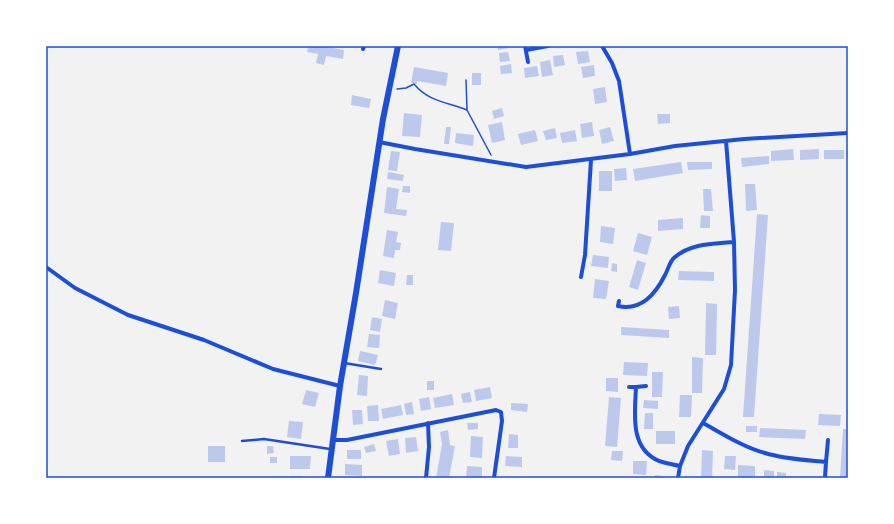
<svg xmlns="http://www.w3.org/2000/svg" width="894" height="524" font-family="'Crimson Pro',serif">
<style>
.building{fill:#bdc9ec}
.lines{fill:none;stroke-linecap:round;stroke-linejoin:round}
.path{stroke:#1d4ed8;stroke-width:1.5}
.service{stroke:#1d4ed8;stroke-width:2.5}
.minor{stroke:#1d4ed8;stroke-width:4}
.tertiary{stroke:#1d4ed8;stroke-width:6}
.neatline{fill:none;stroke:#1d4ed8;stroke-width:1.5}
</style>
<rect width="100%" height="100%" fill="#f2f2f2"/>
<path class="building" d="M 309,46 L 328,46 L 328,47 L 344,50 L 343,59 L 326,56 L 324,65 L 316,63 L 318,54 L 307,52 Z
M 498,46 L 509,46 L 509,48 L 498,50 Z
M 588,51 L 590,62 L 578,64 L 576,52 Z
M 508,52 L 510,61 L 500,62 L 499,53 Z
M 563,55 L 565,65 L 554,67 L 553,56 Z
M 550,60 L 553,75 L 542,77 L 540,62 Z
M 511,64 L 512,73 L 501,74 L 500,66 Z
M 594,65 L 595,76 L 583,78 L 581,67 Z
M 537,66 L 539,76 L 525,78 L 524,68 Z
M 414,67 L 448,73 L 446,86 L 417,81 L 417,84 L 411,83 Z
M 472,73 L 481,73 L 481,85 L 472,85 Z
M 605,87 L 607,102 L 595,104 L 593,89 Z
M 352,95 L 371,99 L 369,108 L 351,105 Z
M 502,108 L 504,116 L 494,119 L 492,111 Z
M 404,113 L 422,115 L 420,137 L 402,136 Z
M 657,114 L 670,114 L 670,123 L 658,124 Z
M 502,122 L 505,140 L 492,143 L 488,125 Z
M 592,122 L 594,136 L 582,138 L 580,124 Z
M 446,127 L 451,127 L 449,144 L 444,144 Z
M 610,127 L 614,141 L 602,144 L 599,130 Z
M 555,128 L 557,138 L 546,140 L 543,131 Z
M 535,130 L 538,141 L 521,145 L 518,134 Z
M 575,130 L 577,141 L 562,143 L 560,133 Z
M 456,133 L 474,135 L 473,146 L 455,143 Z
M 793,149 L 794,160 L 771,161 L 771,151 Z
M 819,149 L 819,159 L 800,160 L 800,150 Z
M 824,150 L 844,150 L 844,159 L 824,159 Z
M 391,151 L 400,152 L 397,171 L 388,170 Z
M 769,156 L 769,164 L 742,167 L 741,158 Z
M 681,162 L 683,173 L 635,181 L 633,169 Z
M 687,162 L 712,162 L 712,169 L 688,170 Z
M 626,168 L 627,180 L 615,181 L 614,169 Z
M 599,171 L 612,171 L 612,191 L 599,191 Z
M 388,172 L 404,175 L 403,181 L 387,179 Z
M 745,184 L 755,184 L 757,210 L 746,211 Z
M 403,186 L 410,186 L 410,193 L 402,192 Z
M 387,187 L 399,189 L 396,209 L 407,210 L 406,216 L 384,213 Z
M 703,189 L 711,189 L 713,211 L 704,211 Z
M 757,214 L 768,215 L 754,417 L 743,417 Z
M 701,215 L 710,216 L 710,228 L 700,228 Z
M 683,218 L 683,229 L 658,231 L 658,220 Z
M 441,222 L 454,223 L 451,251 L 438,250 Z
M 601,226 L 615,228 L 613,244 L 600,242 Z
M 387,230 L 398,232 L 396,242 L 401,243 L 400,250 L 395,250 L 394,258 L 383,256 Z
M 638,233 L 652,237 L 647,255 L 633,251 Z
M 593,255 L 609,257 L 608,268 L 591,266 Z
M 637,260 L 646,263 L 638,290 L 629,287 Z
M 612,263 L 617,264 L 617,272 L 611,271 Z
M 380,270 L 396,273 L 394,286 L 378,283 Z
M 679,271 L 714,272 L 714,281 L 678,280 Z
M 407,275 L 413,275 L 413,285 L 406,285 Z
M 595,279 L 609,281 L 606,299 L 593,298 Z
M 385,300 L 398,303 L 395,319 L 382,316 Z
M 706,303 L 717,304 L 716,355 L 705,355 Z
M 679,306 L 680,318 L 669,319 L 668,307 Z
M 372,317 L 382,319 L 380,332 L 370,330 Z
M 621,327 L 669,330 L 669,338 L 621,335 Z
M 369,334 L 380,335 L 379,348 L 367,347 Z
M 360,351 L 378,355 L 375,365 L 358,361 Z
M 692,357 L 703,358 L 702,393 L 692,393 Z
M 624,362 L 648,363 L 647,376 L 623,375 Z
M 652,372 L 663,372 L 662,397 L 652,397 Z
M 359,375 L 368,376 L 367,396 L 357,395 Z
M 606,378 L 618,378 L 618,392 L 606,391 Z
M 427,381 L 434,381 L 434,390 L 427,390 Z
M 490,387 L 492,398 L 476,401 L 474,390 Z
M 306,390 L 319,393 L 315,407 L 302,404 Z
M 470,392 L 472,402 L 463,403 L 461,394 Z
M 452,394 L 454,405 L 435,408 L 433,398 Z
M 680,395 L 692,395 L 691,417 L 679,417 Z
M 429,397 L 431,409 L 421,411 L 419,399 Z
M 609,397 L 621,398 L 617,447 L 605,446 Z
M 644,400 L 658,401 L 658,409 L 643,408 Z
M 412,402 L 414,414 L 406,415 L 404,404 Z
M 511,403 L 528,404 L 527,412 L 511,410 Z
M 378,405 L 379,421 L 368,421 L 367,406 Z
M 401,405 L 403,415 L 383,419 L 381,409 Z
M 352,410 L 362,410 L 363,424 L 353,425 Z
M 645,413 L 653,413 L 653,429 L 644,429 Z
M 819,414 L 841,415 L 840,426 L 818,425 Z
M 289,421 L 303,422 L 301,439 L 287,437 Z
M 467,423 L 478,423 L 478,429 L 468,430 Z
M 746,426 L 757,426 L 757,432 L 746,432 Z
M 760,428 L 806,430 L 805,439 L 759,437 Z
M 843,429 L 848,429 L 848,478 L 840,478 Z
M 448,430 L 450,445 L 455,446 L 449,478 L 436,478 L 442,444 L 440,432 Z
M 656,431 L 675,431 L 675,444 L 656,444 Z
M 509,434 L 518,435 L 518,448 L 508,448 Z
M 471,436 L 483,437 L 482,458 L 470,457 Z
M 416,437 L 418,451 L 406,453 L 405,438 Z
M 398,439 L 400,454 L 389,456 L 386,441 Z
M 374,444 L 376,451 L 366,453 L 364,447 Z
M 208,446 L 225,446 L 225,462 L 208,462 Z
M 267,446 L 273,446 L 274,453 L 267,454 Z
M 347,450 L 361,450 L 361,459 L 347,459 Z
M 702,450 L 713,451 L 712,478 L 701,478 Z
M 612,451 L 623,451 L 622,461 L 611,460 Z
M 290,456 L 311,456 L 310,469 L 290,469 Z
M 506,456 L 522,457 L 522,467 L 505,466 Z
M 725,456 L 736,456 L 735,470 L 724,469 Z
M 270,457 L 277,457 L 277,463 L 270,463 Z
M 633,461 L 647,461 L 646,475 L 633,474 Z
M 345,464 L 362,465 L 362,476 L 345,475 Z
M 738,465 L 755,466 L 755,477 L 738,477 Z
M 467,466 L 482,467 L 482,478 L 466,478 Z
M 764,470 L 774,471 L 774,478 L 764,478 Z
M 777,472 L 786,473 L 786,478 L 777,478 Z
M 655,475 L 663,476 L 663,478 L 654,478 Z
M 290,476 L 302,476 L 302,478 L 290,478 Z
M 790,476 L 802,477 L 801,478 L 789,478 Z"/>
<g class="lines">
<path class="path" d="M 466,80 L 467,110 L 491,155
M 414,84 C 429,102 447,102 467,110
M 397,89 L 406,88 L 414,84"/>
<path class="service" d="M 344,363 L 381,369
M 242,441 L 264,439 L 330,449"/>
<path class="minor" d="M 525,46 L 528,62
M 602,46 L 612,63 L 619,81 L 630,154
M 363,49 L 364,46
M 526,50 L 548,46
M 379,142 L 415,149 L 526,167 L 630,154 L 675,146 L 744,139 L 848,133
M 46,267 L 75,288 L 128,315 L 204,340 L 273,369 L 340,386
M 581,277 L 585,255 L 591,160
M 619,301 L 618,306 C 641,311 655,295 665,275 C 668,270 670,260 675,257 C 692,243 713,244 734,242
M 629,387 L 636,387 C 635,413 629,448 659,461 C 666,463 674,465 680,466
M 636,387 L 646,386
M 703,423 C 723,434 743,447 765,453 C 784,459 806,460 826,462 L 828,440
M 333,440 L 347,440 L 496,410 L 501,412 L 502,421 L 494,478
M 825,477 L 826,462
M 426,478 L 429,447 L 428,423
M 678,478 L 680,466 L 688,446 L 724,389 L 731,365 L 735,290 L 734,242 L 726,141"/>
<path class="tertiary" d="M 328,478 L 340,386 L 356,293 L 383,119 L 398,46"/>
</g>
<rect width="894" height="524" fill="none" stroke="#ffffff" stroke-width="94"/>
<rect x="47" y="47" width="800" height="430" class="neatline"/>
</svg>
